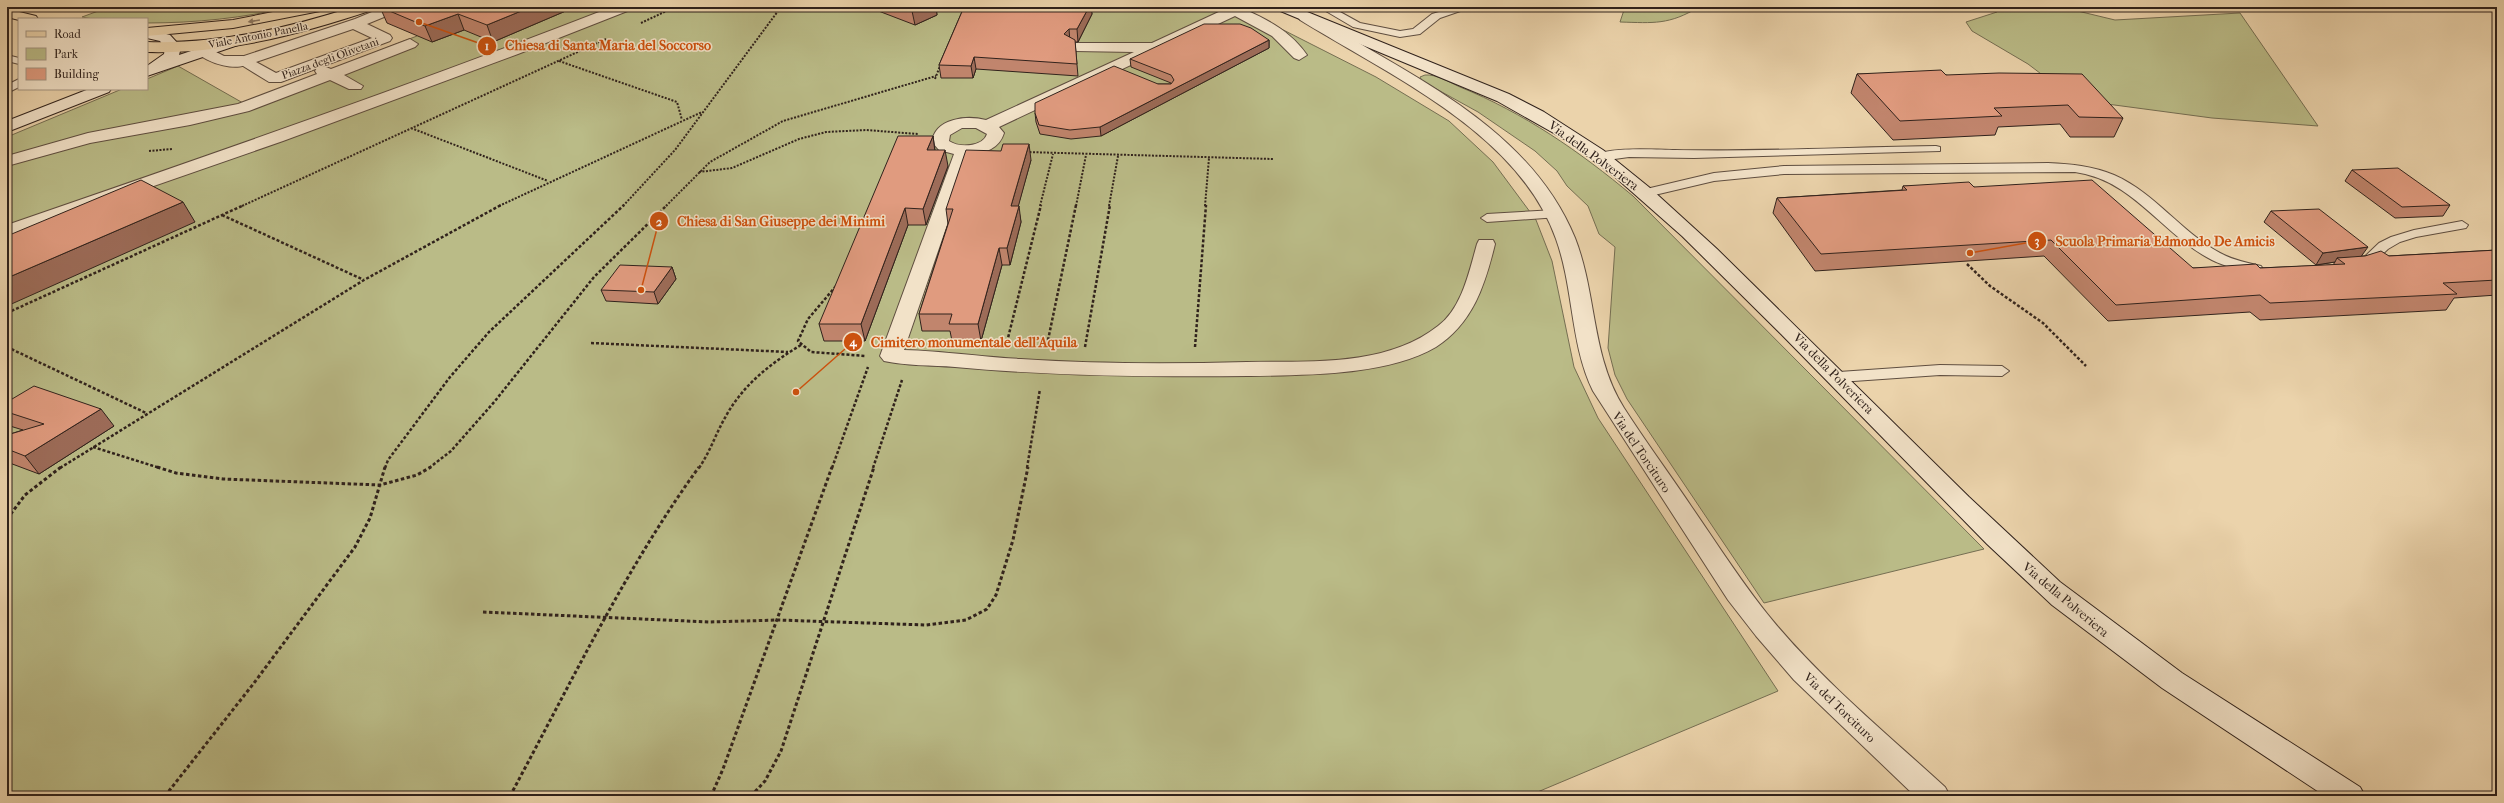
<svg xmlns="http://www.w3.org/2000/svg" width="2504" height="803" font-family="'IM FELL French Canon',serif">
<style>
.green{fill:#babb87;stroke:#756e52}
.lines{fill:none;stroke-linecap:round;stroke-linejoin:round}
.service-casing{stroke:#5f4e40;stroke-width:2}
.pedestrian-casing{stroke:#5f4e40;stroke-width:2}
.minor-casing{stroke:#5f4e40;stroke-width:2}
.secondary-casing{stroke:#30221c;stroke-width:2}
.primary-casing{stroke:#30221c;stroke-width:2}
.path-far2{stroke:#30221c;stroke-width:2;stroke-dasharray:2 1.5;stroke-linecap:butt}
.path-far1{stroke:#30221c;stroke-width:2.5;stroke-dasharray:3 2;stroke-linecap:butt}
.path{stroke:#30221c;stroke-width:3;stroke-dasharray:3.5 2.5;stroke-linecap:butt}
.service{fill:#f2e2c8;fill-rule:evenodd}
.pedestrian{fill:#f2e2c8;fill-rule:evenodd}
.minor{fill:#f2e2c8;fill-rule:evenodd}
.secondary{fill:#f2e2c8;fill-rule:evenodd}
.primary{fill:#ebd3ab;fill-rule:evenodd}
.wall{fill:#c1856d;stroke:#30221c}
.shaded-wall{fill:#9d6c59;stroke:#30221c}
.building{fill:#e09b7f;stroke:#30221c}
.oneway{fill:#8e7a64}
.labels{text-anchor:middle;stroke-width:3;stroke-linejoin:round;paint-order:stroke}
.far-street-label{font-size:11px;fill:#30221c;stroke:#f2e2c8}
.street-label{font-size:13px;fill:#30221c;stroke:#f2e2c8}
.leader{fill:none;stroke:#cc510e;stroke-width:1.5}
.callout-dot{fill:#cc510e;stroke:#f2e2c8;stroke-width:1.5}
.mark-label{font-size:12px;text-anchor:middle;font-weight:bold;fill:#fff}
.callout-label{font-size:14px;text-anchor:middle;font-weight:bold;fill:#cc510e;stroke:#f2e2c8;stroke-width:3;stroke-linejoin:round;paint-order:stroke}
</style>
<rect width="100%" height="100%" fill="#ebd3ab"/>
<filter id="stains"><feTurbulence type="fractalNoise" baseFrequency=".005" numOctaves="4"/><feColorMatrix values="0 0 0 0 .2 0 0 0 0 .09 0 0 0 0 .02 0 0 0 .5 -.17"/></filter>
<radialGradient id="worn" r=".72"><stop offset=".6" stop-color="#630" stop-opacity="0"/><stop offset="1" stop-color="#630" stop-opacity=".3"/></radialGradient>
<path class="green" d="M 109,7 L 290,7 C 244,18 195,23 147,23 L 147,19 L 93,19 L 82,17 Z
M 411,7 L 1238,7 L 1376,77 L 1449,121 L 1493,162 L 1536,220 L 1552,261 L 1574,367 L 1598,418 L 1778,691 L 1528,796 L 7,796 L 7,137 L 122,89 L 147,89 L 147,79 L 178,66 L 243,103 L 417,36 Z
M 1625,7 L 1699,7 C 1669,25 1654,23 1620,22 Z
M 2001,7 L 2061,7 L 2115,20 L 2240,13 L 2318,126 L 2212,118 L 2107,104 L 2053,83 L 2028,64 L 1972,31 L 1966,22 L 1997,12 Z
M 1425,75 C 1436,74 1449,82 1460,87 C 1524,113 1579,151 1633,196 L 1984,549 L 1764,603 L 1627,399 L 1615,375 L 1608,348 L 1615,247 L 1599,234 L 1588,206 L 1567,186 L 1557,171 L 1535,151 L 1478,112 L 1422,81 L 1420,77 Z"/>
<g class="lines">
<defs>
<path id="service" d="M 1319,7 L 1331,7 L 1360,23 L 1400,31 L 1413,29 L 1432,14 L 1456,7 L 1472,7 L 1440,18 L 1420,34 L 1400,37 L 1353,27 Z
M 7,55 L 19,58 L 19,64 L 7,61 Z
M 19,79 L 19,87 L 7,93 L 7,85 Z
M 1936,146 L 1940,147 L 1940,151 L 1694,158 L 1629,157 L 1600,161 L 1594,157 C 1602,146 1661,150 1675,150 C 1762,152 1849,147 1936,146 Z
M 2048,163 C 2070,164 2093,166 2114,175 C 2155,193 2181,232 2220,253 C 2233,260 2247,263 2261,266 L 2263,269 L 2256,273 C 2241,270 2226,267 2212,260 C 2162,235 2134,180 2075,172 L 1784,174 L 1714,181 L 1646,197 L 1640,193 L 1642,190 L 1714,173 L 1784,166 Z
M 1555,210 L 1559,211 L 1561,214 L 1559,217 L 1487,222 L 1481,218 L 1487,214 Z
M 2462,221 L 2468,225 L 2466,228 L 2416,237 L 2400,242 L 2388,249 L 2369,267 L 2359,267 L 2357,264 L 2379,243 L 2391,237 L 2414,230 Z
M 1940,365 L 2002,366 L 2009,371 L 2002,376 L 1940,375 L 1839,382 L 1832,377 L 1839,372 Z"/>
<path id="pedestrian" d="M 612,7 L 632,7 L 630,10 L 518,54 L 283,141 L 7,237 L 7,225 C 210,155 412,85 612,7 Z
M 1221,7 L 1247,7 L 1246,10 C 1270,21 1291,32 1307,55 L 1299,60 L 1294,58 L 1272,36 L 1235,16 L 999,127 L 1004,133 C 999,149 986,152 971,155 L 904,350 C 943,351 982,357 1021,359 C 1096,364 1172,364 1247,362 C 1310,361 1386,367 1438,326 C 1462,308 1469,272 1477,244 L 1479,240 L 1493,240 L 1495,244 C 1485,285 1473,323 1436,347 C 1387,376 1304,375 1248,376 C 1150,377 1053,376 955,367 C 932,365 906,366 884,361 L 880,356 L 954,154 L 939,150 L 932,142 C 935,118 967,115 986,120 L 1134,52 L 1075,51 L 1070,49 L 1067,46 L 1070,43 L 1152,43 L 1223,10 ZM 962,128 L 976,128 L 987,134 C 983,147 959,148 949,141 L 950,135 Z
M 410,39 L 418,44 L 415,47 L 344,75 L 363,86 L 361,89 L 349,89 L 330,80 L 249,111 L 190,125 L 90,143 L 7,166 L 7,156 L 88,133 L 238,104 L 317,74 L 315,71 L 317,68 L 323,66 L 331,69 Z
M 204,46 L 224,56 L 243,56 L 251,61 C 242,74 204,63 196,51 Z"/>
<path id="minor" d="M 384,7 L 403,7 L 401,10 L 367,24 L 390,35 L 392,38 L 390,41 L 281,82 L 269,82 L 235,61 L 238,58 L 355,19 ZM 353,29 L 372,38 L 276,73 L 256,62 Z
M 1305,13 C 1325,18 1346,35 1364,46 C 1447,94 1537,145 1575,238 C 1597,294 1591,356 1624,408 C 1645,441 1669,473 1691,506 C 1718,545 1743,585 1773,621 C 1824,682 1887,734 1945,787 L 1950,796 L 1915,796 L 1794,680 L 1756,636 L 1728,600 L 1593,391 C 1570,344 1574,289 1556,239 C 1519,133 1389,75 1300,20 L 1298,17 L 1300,14 Z"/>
<path id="secondary" d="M 1276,7 L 1295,7 L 1509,94 L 1544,112 L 1603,150 L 1650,188 L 1717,249 L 1969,497 L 2060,582 L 2182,673 L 2360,787 L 2365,796 L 2325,796 L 2162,688 L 2052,605 L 1987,544 L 1781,334 L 1682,236 L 1614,176 L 1566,140 L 1497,101 L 1278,10 Z
M 147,29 L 170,35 L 181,47 L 179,55 L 236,36 L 244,41 L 241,44 L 147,76 L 147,66 L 164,54 L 165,48 L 160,41 L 147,38 Z
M 89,89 L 111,89 L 109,92 L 7,132 L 7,121 Z"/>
<path id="primary" d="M 298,7 L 327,7 L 320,11 L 233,28 L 147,36 L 147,28 L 233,20 Z
M 353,7 L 374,7 L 372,10 C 298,35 225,54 147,52 L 147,42 C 218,44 285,29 353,7 Z
M 7,9 L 36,16 L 38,19 L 19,20 L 7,17 Z"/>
</defs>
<use href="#service" class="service-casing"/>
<use href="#pedestrian" class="pedestrian-casing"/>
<use href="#minor" class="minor-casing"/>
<use href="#secondary" class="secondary-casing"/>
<use href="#primary" class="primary-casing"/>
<path class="path-far2" d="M 952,7 L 964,11
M 641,23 L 675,7
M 559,61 L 677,102 L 682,120
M 935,79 L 940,66
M 411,128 L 548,181
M 149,151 L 172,149
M 1026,152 L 1273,159
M 699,172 L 732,168 L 799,139 L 826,132 L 866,130 L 918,134
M 242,206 L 606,39
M 499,206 L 702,112
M 623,206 L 675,150 L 781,7
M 666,206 L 710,162 L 783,121 L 936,76
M 1040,206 L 1053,154
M 1076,206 L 1086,155
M 1109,206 L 1118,156
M 1205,206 L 1209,158"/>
<path class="path-far1" d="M 222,215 L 364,280
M 1967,264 L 1990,286 L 2043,323 L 2086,366
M 836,286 L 808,319 L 798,341 L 811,352 L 866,356
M 7,313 L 244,205
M 1007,342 L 1041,205
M 591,343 L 788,352
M 1047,345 L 1076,205
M 7,347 L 146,413
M 1085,347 L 1110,205
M 1195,347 L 1206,205
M 93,447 L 160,468
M 60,468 L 364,280 L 501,205
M 385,468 L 388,460 L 450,377 L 489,332 L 624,205
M 429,468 L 451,451 L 495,401 L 594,277 L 667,205
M 699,468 C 710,452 716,433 726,416 C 743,385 771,363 801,345
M 832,468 L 868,367
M 873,468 L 902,380
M 1027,468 L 1040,389"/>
<path class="path" d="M 157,467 L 176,473 L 223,479 L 380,485 L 417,475 L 431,467
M 7,519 L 25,495 L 61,467
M 483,612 L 710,622 L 778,620 L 926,625 L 966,620 L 987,609 L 996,595 L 1013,540 L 1028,467
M 165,796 L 254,683 L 355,547 L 370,518 L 385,467
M 510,796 C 570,685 625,569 699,467
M 711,796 L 723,769 L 832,467
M 751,796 L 765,781 L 781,751 L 874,467"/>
<use href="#service" class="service"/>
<use href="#pedestrian" class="pedestrian"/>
<use href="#minor" class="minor"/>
<use href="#secondary" class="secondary"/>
<use href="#primary" class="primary"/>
</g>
<path class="wall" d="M 380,7 L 575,7 L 493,42 L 464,30 L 432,42 L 387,23 Z
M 868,7 L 936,7 L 937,15 L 915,25 Z
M 964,7 L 1091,7 L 1092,14 L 1078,42 L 1075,42 L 1078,76 L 976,69 L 973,78 L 941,78 L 939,65 Z
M 1269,40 L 1269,48 L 1101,136 L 1071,139 L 1040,134 L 1036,122 L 1035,113 L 1158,84 L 1171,84 L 1171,83 L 1131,67 L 1130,59 Z
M 1857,74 L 1946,75 L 2123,118 L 2114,137 L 2070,137 L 2060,124 L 1998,127 L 1995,135 L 1893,140 L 1851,93 Z
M 933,136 L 935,150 L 948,166 L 926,225 L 908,225 L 865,341 L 824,341 L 819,324 Z
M 1031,160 L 1018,206 L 1021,222 L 1010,265 L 1002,265 L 981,341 L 952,341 L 950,331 L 922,331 L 919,314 L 948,224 L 946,209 Z
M 2352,170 L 2450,205 L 2443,216 L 2395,218 L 2345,181 Z
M 1903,186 L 1974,187 L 2193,268 L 2260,268 L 2333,265 L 2335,262 L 2316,265 L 2264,222 L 2271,211 L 2362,256 L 2389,256 L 2497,250 L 2497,295 L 2454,298 L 2446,310 L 2260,320 L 2250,312 L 2108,321 L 2044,256 L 1815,271 L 1773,213 L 1777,198 L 1902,190 Z
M 672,267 L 676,279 L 658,304 L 606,301 L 601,290 Z
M 7,402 L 114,426 L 39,474 L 7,462 L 7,435 L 23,430 L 10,426 L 7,422 Z"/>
<path class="shaded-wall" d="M 531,7 L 575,7 L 493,42 L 487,25 Z
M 920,7 L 936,7 L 937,15 L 915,25 L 912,11 Z
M 1089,7 L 1091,7 L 1092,14 L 1078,42 L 1077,29 Z
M 458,14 L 464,30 L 432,42 L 425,26 Z
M 1069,29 L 1070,42 L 1064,34 Z
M 1269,40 L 1269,48 L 1101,136 L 1100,127 Z
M 974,57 L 976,69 L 973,78 L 971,66 Z
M 933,136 L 935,152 L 927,150 Z
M 1029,144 L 1031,160 L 1014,222 L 1011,206 Z
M 945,150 L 948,166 L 926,225 L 923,209 Z
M 183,202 L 195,222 L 7,306 L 7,278 Z
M 1019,206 L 1021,222 L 1010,265 L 1007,248 Z
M 905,208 L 908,225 L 865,341 L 861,324 Z
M 2368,247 L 2360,258 L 2337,258 L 2335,262 L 2316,265 L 2323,253 Z
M 999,248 L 1002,265 L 981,341 L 978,324 Z
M 672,267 L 676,279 L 658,304 L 654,292 Z
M 101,409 L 114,426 L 39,474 L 25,456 Z"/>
<path class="building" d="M 380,7 L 531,7 L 487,25 L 458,14 L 425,26 Z
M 903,7 L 920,7 L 912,11 Z
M 964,7 L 1089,7 L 1077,29 L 1069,29 L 1064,34 L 1075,40 L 1077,64 L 974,57 L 971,66 L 939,65 Z
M 1204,24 L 1240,24 L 1251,28 L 1269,40 L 1100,127 L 1070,130 L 1039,125 L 1035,113 L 1035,103 L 1114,66 L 1158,84 L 1171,84 L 1174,80 L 1171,75 L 1130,59 Z
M 1941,70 L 1946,75 L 1999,73 L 2082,74 L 2123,118 L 2079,117 L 2068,105 L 1994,108 L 2002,116 L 1900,121 L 1857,74 Z
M 898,136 L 933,136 L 927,150 L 945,150 L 923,209 L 905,208 L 861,324 L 819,324 Z
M 1003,144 L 1029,144 L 1011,206 L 1019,206 L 1007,248 L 999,248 L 978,324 L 949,324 L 952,314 L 919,314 L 953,209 L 946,209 L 966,150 L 1001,151 Z
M 2398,168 L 2450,205 L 2402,207 L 2352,170 Z
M 141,180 L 183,202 L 7,278 L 7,236 Z
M 2092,180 L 2193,268 L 2256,264 L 2260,268 L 2345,264 L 2337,258 L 2365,256 L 2381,251 L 2389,256 L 2497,250 L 2497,280 L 2443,283 L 2457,294 L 2270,303 L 2260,295 L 2116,305 L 2051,240 L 1821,254 L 1777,198 L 1907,190 L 1903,186 L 1969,182 L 1974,187 Z
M 2319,209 L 2368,247 L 2323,253 L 2271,211 Z
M 620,265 L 672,267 L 654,292 L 601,290 Z
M 34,386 L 101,409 L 25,456 L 7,449 L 7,435 L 44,424 L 7,412 L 7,402 Z"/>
<defs><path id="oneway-solid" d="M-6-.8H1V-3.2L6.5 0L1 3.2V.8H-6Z"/></defs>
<use class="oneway" href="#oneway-solid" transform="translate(254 21) rotate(171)"/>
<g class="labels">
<g class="far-street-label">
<text transform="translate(258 35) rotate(-11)" y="4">Viale Antonio Panella</text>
<text transform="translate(330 58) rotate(-20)" y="4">Piazza degli Olivetani</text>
</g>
<g class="street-label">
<text transform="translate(1594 155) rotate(36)" y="5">Via della Polveriera</text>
<text transform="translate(1834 373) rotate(45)" y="5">Via della Polveriera</text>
<text transform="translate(1642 452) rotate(56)" y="5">Via del Torcituro</text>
<text transform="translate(2066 599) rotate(40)" y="5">Via della Polveriera</text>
<text transform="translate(1840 707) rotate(44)" y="5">Via del Torcituro</text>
</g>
</g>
<path class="leader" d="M419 22L487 46M641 290L659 221M1970 253L2037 241M796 392L853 342"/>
<g class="callout-dot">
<circle cx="419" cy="22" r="4"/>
<circle cx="641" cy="290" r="4"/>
<circle cx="1970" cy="253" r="4"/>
<circle cx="796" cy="392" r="4"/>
<circle cx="487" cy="46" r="10"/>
<circle cx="659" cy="221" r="10"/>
<circle cx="2037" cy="241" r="10"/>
<circle cx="853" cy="342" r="10"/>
</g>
<g class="mark-label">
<text x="487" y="50">1</text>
<text x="659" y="226">2</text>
<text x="2037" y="245">3</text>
<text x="853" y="346">4</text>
</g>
<g class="callout-label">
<text x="608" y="50">Chiesa di Santa Maria del Soccorso</text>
<text x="781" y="226">Chiesa di San Giuseppe dei Minimi</text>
<text x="2165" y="246">Scuola Primaria Edmondo De Amicis</text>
<text x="974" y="347">Cimitero monumentale dell'Aquila</text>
</g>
<rect width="2504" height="803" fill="none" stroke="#ebd3ab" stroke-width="24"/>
<rect x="8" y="8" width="2488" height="787" fill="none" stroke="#30221c" stroke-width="2"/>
<rect x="12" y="12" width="2480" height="779" fill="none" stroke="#30221c"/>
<rect x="18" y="18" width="130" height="72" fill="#f2e2c8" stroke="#a49583"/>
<rect x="26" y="31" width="20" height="6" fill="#ebd3ab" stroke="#a49583"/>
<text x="54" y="38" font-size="12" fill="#30221c">Road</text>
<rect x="26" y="48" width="20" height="12" fill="#babb87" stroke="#a49583"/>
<text x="54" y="58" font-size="12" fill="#30221c">Park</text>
<rect x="26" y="68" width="20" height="12" fill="#e09b7f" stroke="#a49583"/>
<text x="54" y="78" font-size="12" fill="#30221c">Building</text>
<rect width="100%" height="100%" filter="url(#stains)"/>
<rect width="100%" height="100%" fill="url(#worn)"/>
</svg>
